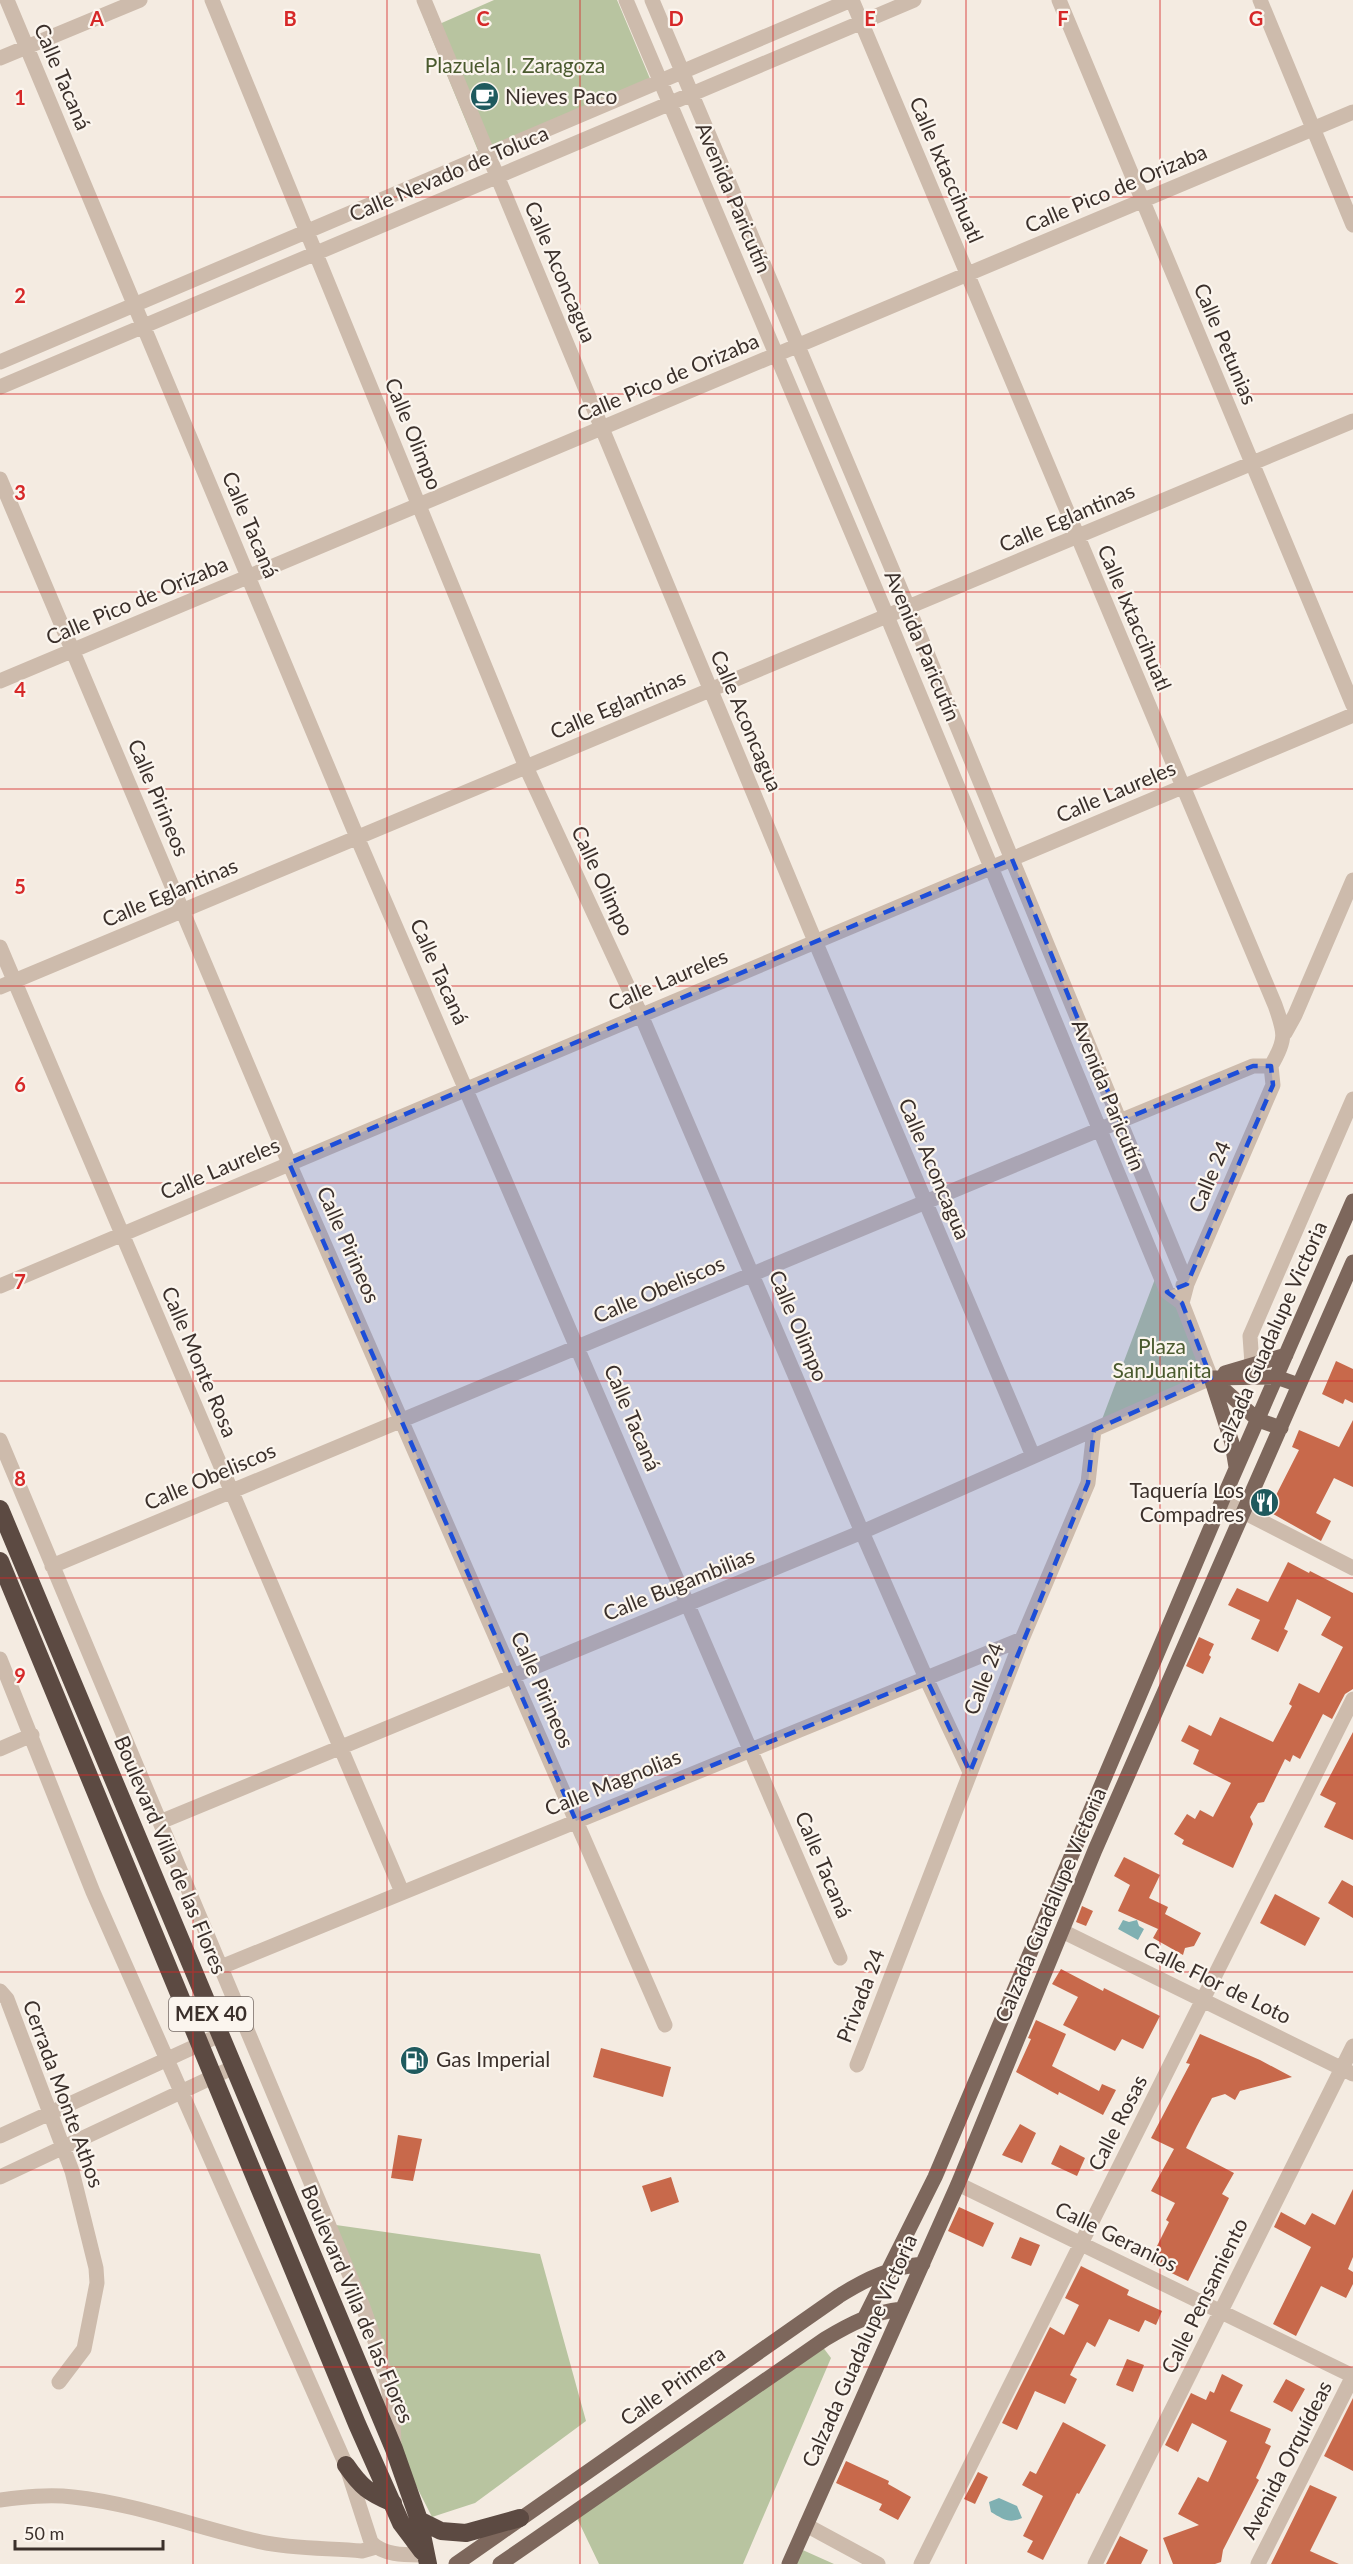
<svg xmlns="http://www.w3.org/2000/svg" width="1353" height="2564" font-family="Lato,sans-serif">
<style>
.green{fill:#b8c4a0}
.water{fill:#7fb0b2}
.building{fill:#c8694b}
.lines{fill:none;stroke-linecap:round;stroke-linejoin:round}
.minor{stroke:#cdbbac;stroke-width:15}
.major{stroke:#7d675c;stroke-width:15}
.highway{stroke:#5c4a42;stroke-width:18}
.marked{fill:#1d4ed8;fill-opacity:0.2;stroke:#1d4ed8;stroke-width:4.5;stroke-dasharray:12 8;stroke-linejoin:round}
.grid{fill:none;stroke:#d62828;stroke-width:1.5;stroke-opacity:0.55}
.labels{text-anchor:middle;stroke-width:4.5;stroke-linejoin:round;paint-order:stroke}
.shield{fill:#fbf5ee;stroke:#756b66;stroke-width:1.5}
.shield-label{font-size:20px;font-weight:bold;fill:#3b302b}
.park-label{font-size:21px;fill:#4a5a2e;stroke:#fbf5ee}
.street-label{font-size:21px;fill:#3b302b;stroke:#fbf5ee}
.poi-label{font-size:21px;fill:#3b302b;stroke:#fbf5ee;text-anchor:start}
.grid-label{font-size:20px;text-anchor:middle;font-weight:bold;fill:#d62828;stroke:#fbf5ee;stroke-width:4.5;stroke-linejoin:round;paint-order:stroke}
</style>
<rect width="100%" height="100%" fill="#f4ebe1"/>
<path class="green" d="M 494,0 L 617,0 L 651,81 L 479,153 L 428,29 Z
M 1155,1279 L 1172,1294 L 1208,1377 L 1101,1422 Z
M 329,2224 L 540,2254 L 586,2421 L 475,2503 L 432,2517 L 397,2448 L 395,2394 Z
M 819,2342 L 831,2358 L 743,2564 L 599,2564 L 575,2514 Z
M 796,2547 L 834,2564 L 789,2564 Z"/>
<path class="water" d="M 1123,1920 L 1129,1922 L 1137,1920 L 1139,1926 L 1144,1929 L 1138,1940 L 1118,1929 Z
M 999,2498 L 1017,2506 L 1022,2518 C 1009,2524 1003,2519 991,2512 L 989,2502 Z"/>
<path class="building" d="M 1336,1361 L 1353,1369 L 1353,1403 L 1345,1399 L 1343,1404 L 1322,1394 Z
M 1353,1420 L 1353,1487 L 1334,1478 L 1316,1513 L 1331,1521 L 1321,1541 L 1268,1511 L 1299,1450 L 1292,1447 L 1299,1430 L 1339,1447 Z
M 1288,1562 L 1309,1573 L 1310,1571 L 1353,1593 L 1353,1689 L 1345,1694 L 1332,1719 L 1323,1714 L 1300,1759 L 1293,1755 L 1290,1762 L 1285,1759 L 1264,1802 L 1258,1803 L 1250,1817 L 1253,1824 L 1233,1868 L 1182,1844 L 1184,1840 L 1174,1834 L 1187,1814 L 1195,1819 L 1200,1810 L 1213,1817 L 1231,1783 L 1193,1764 L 1199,1750 L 1181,1741 L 1189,1725 L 1211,1736 L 1220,1717 L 1273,1742 L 1292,1706 L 1289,1704 L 1299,1683 L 1319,1693 L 1343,1647 L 1321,1635 L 1331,1617 L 1297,1599 L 1284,1629 L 1288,1631 L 1278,1652 L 1251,1639 L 1260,1620 L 1228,1605 L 1237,1588 L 1268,1602 Z
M 1199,1637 L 1214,1644 L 1209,1655 L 1211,1657 L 1203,1674 L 1186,1666 Z
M 1353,1732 L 1353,1840 L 1324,1827 L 1336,1803 L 1320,1795 Z
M 1124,1857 L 1160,1875 L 1149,1898 L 1168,1907 L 1165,1914 L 1201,1933 L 1194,1946 L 1185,1948 L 1183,1955 L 1153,1938 L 1158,1929 L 1118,1911 L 1130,1885 L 1114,1876 Z
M 1342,1880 L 1353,1886 L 1353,1918 L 1328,1903 Z
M 1275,1894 L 1320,1918 L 1305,1946 L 1260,1923 Z
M 1082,1906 L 1093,1911 L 1086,1926 L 1076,1922 Z
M 1061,1969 L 1103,1991 L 1104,1988 L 1160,2016 L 1143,2049 L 1122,2039 L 1115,2051 L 1063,2025 L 1078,1997 L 1052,1984 Z
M 1036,2020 L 1066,2034 L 1052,2066 L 1099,2091 L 1102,2084 L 1116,2090 L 1103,2115 L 1059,2092 L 1058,2095 L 1016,2072 L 1031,2039 L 1028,2038 Z
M 1200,2034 L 1260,2060 L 1292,2077 L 1240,2091 L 1235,2100 L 1225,2094 L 1212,2098 L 1197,2126 L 1186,2148 L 1234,2173 L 1222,2194 L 1229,2198 L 1188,2281 L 1153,2264 L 1158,2253 L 1155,2250 L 1169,2222 L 1166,2220 L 1175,2203 L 1151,2191 L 1174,2149 L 1151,2138 L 1190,2064 L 1186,2063 Z
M 601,2048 L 671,2067 L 663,2097 L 593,2077 Z
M 1020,2124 L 1036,2133 L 1022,2163 L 1002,2155 Z
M 398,2135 L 422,2139 L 413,2181 L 391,2178 Z
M 1060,2145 L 1085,2158 L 1077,2176 L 1051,2164 Z
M 671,2177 L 679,2202 L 651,2212 L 642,2186 Z
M 1353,2189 L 1353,2257 L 1348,2269 L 1353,2272 L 1353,2284 L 1346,2298 L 1321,2286 L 1296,2336 L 1273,2324 L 1311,2247 L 1274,2227 L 1281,2212 L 1305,2225 L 1312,2213 L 1335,2225 Z
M 959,2207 L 994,2223 L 983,2247 L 948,2231 Z
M 1020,2237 L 1040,2245 L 1031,2266 L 1011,2258 Z
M 1081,2266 L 1129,2290 L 1127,2295 L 1162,2311 L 1156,2325 L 1145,2320 L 1139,2332 L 1109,2319 L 1095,2347 L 1087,2342 L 1070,2375 L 1077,2379 L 1065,2404 L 1035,2391 L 1017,2430 L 1002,2423 L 1050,2327 L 1064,2335 L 1079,2305 L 1065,2298 Z
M 1127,2359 L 1144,2365 L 1133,2392 L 1116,2385 Z
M 1222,2374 L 1243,2385 L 1230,2411 L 1271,2429 L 1265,2443 L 1271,2446 L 1256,2478 L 1259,2480 L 1223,2550 L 1221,2562 L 1215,2564 L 1173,2564 L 1163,2538 L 1199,2525 L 1178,2514 L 1198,2477 L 1208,2482 L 1227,2441 L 1192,2423 L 1178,2452 L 1165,2445 L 1191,2393 L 1206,2400 L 1210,2391 L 1214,2393 Z
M 1286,2379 L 1305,2389 L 1292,2412 L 1273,2402 Z
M 1353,2398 L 1353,2471 L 1324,2456 Z
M 1063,2422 L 1106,2445 L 1079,2494 L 1077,2493 L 1043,2560 L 1027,2552 L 1033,2541 L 1023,2536 L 1043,2496 L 1022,2485 L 1030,2471 L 1036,2474 Z
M 846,2461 L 889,2481 L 888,2484 L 911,2497 L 898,2520 L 879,2510 L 882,2504 L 836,2483 Z
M 978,2472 L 988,2477 L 975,2504 L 964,2499 Z
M 1310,2485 L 1337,2497 L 1310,2551 L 1339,2564 L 1271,2564 Z
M 1120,2536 L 1148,2550 L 1141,2564 L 1106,2564 Z"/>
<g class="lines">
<path class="minor" d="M 7,0 L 357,837 L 840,1958
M 212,0 L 526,767 L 641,1015 L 862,1532 L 926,1678 L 970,1772
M 424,0 L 815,941 L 1033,1456
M 652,0 L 908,607 L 1187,1284 L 1182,1303
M 1059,0 L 1353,705
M 1260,0 L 1353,225
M 0,58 L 140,0
M 0,362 L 851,0
M 0,387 L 914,0
M 0,479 L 289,1163 L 665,2025
M 0,681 L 1353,112
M 0,947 L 402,1892
M 0,987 L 1353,421
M 1285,1033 L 1295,1015 L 1353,880
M 1183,1285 L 1187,1284 L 1273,1085 L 1271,1066
M 0,1286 L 1353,715
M 1252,1364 L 1250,1336 L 1353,1099
M 0,1440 L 363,2307 C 381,2357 393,2389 394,2443
M 1222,1501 L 1353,1568
M 52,1566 L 1120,1121 L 1253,1066 L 1271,1066 C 1287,1039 1285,1033 1275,1005 L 852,0
M 0,1659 L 93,1892 L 346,2465 L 371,2542 C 384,2556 406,2555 425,2555
M 0,1749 L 32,1735
M 160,1822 L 862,1532 L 1211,1378 L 1182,1303 L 1167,1292 L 887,616 L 626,0
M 1062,1931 L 1353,2074
M 221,1967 L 1022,1639
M 0,1991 L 7,1999 L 72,2171 L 96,2268 L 97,2283 L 84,2349 L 59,2382
M 857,2065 L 1022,1639 L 1088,1483 L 1094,1430
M 0,2136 L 220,2035
M 0,2177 L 234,2067
M 958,2184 L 1353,2376
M 0,2500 C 24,2497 49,2494 73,2497 C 138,2504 198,2528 261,2542 C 293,2549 329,2548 362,2551 L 376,2547
M 806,2525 L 878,2564
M 921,2564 L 1353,1699
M 1095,2564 L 1353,2046
M 1258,2564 L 1353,2376"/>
<path class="major" d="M 1225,1373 L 1286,1355
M 1211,1378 L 1232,1443 L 1236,1467
M 1211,1378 L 1276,1377 L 1299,1385
M 1211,1378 L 1258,1420 L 1281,1428
M 865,2317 L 935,2177 L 1222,1501 L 1353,1201
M 456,2564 L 839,2296 C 866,2279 891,2267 923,2264
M 500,2564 L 825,2339 C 850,2324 873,2312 902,2309
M 789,2564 L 958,2184 L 1095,1850 L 1353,1262"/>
<path class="highway" d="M 0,1509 L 394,2449 L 419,2520 L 428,2564
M 0,1561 L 357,2424 L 401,2523 L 422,2551
M 346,2465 C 361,2487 369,2493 393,2503
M 419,2520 L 441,2531 L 466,2533 L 520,2518"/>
</g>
<path class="marked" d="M 1012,859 L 1120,1121 L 1253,1066 L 1271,1066 L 1273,1085 L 1187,1284 L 1167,1292 L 1182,1303 L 1211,1378 L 1094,1430 L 1088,1483 L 970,1772 L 926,1678 L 576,1821 L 289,1163 Z"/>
<path class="grid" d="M 193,0 L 193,2564M 387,0 L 387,2564M 580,0 L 580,2564M 773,0 L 773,2564M 966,0 L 966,2564M 1160,0 L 1160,2564M 0,197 L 1353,197M 0,394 L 1353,394M 0,592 L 1353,592M 0,789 L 1353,789M 0,986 L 1353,986M 0,1183 L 1353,1183M 0,1381 L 1353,1381M 0,1578 L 1353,1578M 0,1775 L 1353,1775M 0,1972 L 1353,1972M 0,2170 L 1353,2170M 0,2367 L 1353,2367"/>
<defs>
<symbol id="cafe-disc" viewBox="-11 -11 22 22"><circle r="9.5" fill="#1f5a5e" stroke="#fbf5ee"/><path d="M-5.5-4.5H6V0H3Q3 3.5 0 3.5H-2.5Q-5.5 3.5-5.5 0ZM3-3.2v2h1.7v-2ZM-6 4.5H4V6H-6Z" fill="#fff"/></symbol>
<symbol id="restaurant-disc" viewBox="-11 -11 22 22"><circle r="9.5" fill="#1f5a5e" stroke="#fbf5ee"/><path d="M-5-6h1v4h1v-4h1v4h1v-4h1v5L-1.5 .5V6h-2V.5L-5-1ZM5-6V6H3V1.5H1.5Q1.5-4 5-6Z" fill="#fff"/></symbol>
<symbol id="fuel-disc" viewBox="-11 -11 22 22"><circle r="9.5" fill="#1f5a5e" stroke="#fbf5ee"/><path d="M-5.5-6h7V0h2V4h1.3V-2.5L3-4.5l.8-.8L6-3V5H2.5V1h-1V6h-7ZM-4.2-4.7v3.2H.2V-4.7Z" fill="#fff"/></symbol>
</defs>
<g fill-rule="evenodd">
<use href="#cafe-disc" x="468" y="80" width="33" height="33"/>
<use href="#restaurant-disc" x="1248" y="1486" width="33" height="33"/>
<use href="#fuel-disc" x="398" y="2044" width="33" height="33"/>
</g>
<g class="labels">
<rect class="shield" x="169" y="1997" width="84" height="34" rx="4.5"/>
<g class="shield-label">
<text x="211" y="2021">MEX 40</text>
</g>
<g class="park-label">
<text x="515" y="73">Plazuela I. Zaragoza</text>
<text x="1162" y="1354">Plaza<tspan x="1162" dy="24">SanJuanita</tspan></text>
</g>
<g class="street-label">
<text transform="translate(62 77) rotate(67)" y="7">Calle Tacaná</text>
<text transform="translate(946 170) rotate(67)" y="7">Calle Ixtaccihuatl</text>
<text transform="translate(449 174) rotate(-23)" y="7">Calle Nevado de Toluca</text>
<text transform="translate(1116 189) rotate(-23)" y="7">Calle Pico de Orizaba</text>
<text transform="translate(733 198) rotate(67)" y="7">Avenida Paricutín</text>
<text transform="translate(560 272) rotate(67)" y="7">Calle Aconcagua</text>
<text transform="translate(1225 344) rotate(67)" y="7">Calle Petunias</text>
<text transform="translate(668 378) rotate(-23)" y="7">Calle Pico de Orizaba</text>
<text transform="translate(413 434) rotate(68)" y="7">Calle Olimpo</text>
<text transform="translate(1067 518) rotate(-23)" y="7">Calle Eglantinas</text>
<text transform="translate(250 525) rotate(67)" y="7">Calle Tacaná</text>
<text transform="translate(137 601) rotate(-23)" y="7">Calle Pico de Orizaba</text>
<text transform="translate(1134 618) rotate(67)" y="7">Calle Ixtaccihuatl</text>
<text transform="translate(922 646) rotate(67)" y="7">Avenida Paricutín</text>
<text transform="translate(618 705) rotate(-23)" y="7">Calle Eglantinas</text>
<text transform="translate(746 721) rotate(67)" y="7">Calle Aconcagua</text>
<text transform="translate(1116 792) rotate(-23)" y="7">Calle Laureles</text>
<text transform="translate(158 798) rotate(67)" y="7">Calle Pirineos</text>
<text transform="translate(602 881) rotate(65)" y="7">Calle Olimpo</text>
<text transform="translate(170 893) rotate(-23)" y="7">Calle Eglantinas</text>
<text transform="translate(439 972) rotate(66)" y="7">Calle Tacaná</text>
<text transform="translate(668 980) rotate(-23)" y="7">Calle Laureles</text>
<text transform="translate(1108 1095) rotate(68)" y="7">Avenida Paricutín</text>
<text transform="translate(220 1169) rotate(-23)" y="7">Calle Laureles</text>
<text transform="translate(934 1169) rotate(67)" y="7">Calle Aconcagua</text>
<text transform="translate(1210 1177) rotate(-67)" y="7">Calle 24</text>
<text transform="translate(348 1245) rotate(66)" y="7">Calle Pirineos</text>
<text transform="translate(659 1290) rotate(-23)" y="7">Calle Obeliscos</text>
<text transform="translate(798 1326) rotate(67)" y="7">Calle Olimpo</text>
<text transform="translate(1270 1338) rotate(-66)" y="7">Calzada Guadalupe Victoria</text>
<text transform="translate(199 1362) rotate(67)" y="7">Calle Monte Rosa</text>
<text transform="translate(632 1418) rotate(67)" y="7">Calle Tacaná</text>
<text transform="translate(210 1477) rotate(-23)" y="7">Calle Obeliscos</text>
<text transform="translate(679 1585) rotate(-22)" y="7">Calle Bugambilias</text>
<text transform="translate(984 1679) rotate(-69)" y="7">Calle 24</text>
<text transform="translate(542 1690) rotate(66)" y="7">Calle Pirineos</text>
<text transform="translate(613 1783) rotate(-22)" y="7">Calle Magnolias</text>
<text transform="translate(170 1855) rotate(67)" y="7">Boulevard Villa de las Flores</text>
<text transform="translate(823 1865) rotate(67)" y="7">Calle Tacaná</text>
<text transform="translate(1051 1905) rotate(-67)" y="7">Calzada Guadalupe Victoria</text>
<text transform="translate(1217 1983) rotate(26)" y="7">Calle Flor de Loto</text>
<text transform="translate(861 1996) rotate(-69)" y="7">Privada 24</text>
<text transform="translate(63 2094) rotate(70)" y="7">Cerrada Monte Athos</text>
<text transform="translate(1118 2123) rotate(-63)" y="7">Calle Rosas</text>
<text transform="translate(1116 2237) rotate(26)" y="7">Calle Geranios</text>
<text transform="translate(1205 2296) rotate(-64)" y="7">Calle Pensamiento</text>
<text transform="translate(357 2304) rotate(67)" y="7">Boulevard Villa de las Flores</text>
<text transform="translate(860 2351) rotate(-66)" y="7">Calzada Guadalupe Victoria</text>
<text transform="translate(673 2386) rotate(-35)" y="7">Calle Primera</text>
<text transform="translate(1287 2460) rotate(-63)" y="7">Avenida Orquídeas</text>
</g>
<g class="poi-label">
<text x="505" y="104">Nieves Paco</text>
<text x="1244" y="1498" text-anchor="end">Taquería Los<tspan x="1244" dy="24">Compadres</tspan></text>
<text x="436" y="2067">Gas Imperial</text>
</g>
</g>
<g class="grid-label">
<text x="97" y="26">A</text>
<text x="290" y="26">B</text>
<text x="483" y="26">C</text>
<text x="676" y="26">D</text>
<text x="870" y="26">E</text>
<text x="1063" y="26">F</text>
<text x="1256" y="26">G</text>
<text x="20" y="105">1</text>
<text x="20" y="303">2</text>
<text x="20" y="500">3</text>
<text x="20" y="697">4</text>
<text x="20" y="894">5</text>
<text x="20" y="1092">6</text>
<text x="20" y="1289">7</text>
<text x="20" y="1486">8</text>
<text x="20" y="1683">9</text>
</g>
<path d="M15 2540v9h148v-9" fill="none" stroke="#3b302b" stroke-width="3"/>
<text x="24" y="2540" font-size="18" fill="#3b302b" stroke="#fbf5ee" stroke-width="4.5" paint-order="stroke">50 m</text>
</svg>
